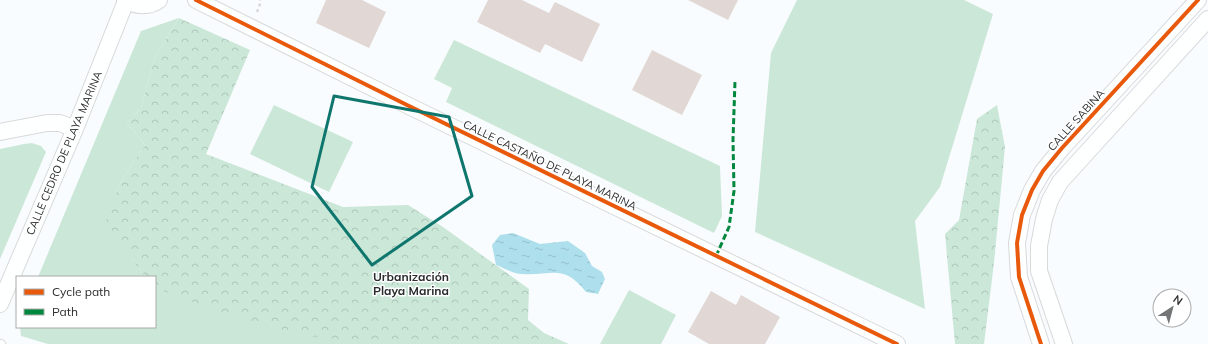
<svg xmlns="http://www.w3.org/2000/svg" width="1208" height="344" font-family="Mulish,sans-serif">
<style>
.grass{fill:#cbe7d8}
.forest{fill:url(#forest-crowns)}
.water{fill:url(#water-ripples)}
.building{fill:#e1d7d4}
.lines{fill:none;stroke-linecap:round;stroke-linejoin:round}
.service-casing{stroke:#d7d9da;stroke-width:10}
.minor-casing{stroke:#d7d9da;stroke-width:18}
.path{stroke:#d8d8d9;stroke-width:2.5;stroke-dasharray:3 3;stroke-linecap:butt}
.service{stroke:#feffff;stroke-width:8}
.minor{stroke:#feffff;stroke-width:16}
.quiet{stroke:#00873e;stroke-width:3;stroke-dasharray:6 3;stroke-linecap:butt}
.cycleway-casing{stroke:#fff;stroke-width:6}
.cycleway{stroke:#e8590c;stroke-width:4}
.marked{fill:none;stroke:#0f766e;stroke-width:3;stroke-linejoin:round}
.labels{text-anchor:middle;stroke-width:3;stroke-linejoin:round;paint-order:stroke}
.street-label{font-size:11px;fill:#2b2c2e;stroke:#fff}
.neighbourhood-label{font-size:12px;font-weight:bold;fill:#2b2c2e;stroke:#fff}
</style>
<defs>
<pattern id="forest-crowns" width="20" height="18" patternUnits="userSpaceOnUse"><rect width="20" height="18" fill="#cbe7d8"/><path d="M2 6a3 3 0 1 1 6 0M12 15a3 3 0 1 1 6 0" fill="none" stroke="#aec6ba"/></pattern>
<pattern id="water-ripples" width="26" height="14" patternUnits="userSpaceOnUse"><rect width="26" height="14" fill="#addfec"/><path d="M2 4q2-2 4 0t4 0M15 11q2-2 4 0t4 0" fill="none" stroke="#95c0cb"/></pattern>
</defs>
<rect width="100%" height="100%" fill="#f9fcfe"/>
<path class="grass" d="M 797,0 L 964,0 L 993,14 L 940,187 L 915,221 L 925,309 L 755,232 L 771,53 Z
M 179,18 L 155,57 L 141,108 L 127,123 L 145,145 L 120,183 L 105,226 L 146,277 L 38,277 L 141,31 Z
M 454,40 L 720,166 L 722,216 L 714,233 L 446,102 L 452,88 L 434,79 Z
M 274,105 L 353,142 L 329,192 L 250,154 Z
M 32,143 L 41,146 L 46,152 L 0,259 L 0,149 L 24,144 Z
M 155,288 L 369,343 L 370,344 L 48,344 L 21,336 L 20,327 L 155,327 Z
M 629,290 L 676,315 L 661,344 L 600,344 Z"/>
<path class="forest" d="M 179,18 L 250,50 L 206,154 L 343,207 L 408,205 L 443,227 L 529,289 L 528,320 L 544,333 L 569,344 L 370,344 L 369,343 L 301,335 L 215,310 L 155,288 L 155,277 L 146,277 L 104,226 L 120,183 L 145,145 L 127,123 L 141,108 L 155,57 Z
M 997,105 L 1005,147 L 994,263 L 984,344 L 955,344 L 945,234 L 959,220 L 977,119 Z"/>
<path class="water" d="M 513,233 L 540,244 L 568,241 L 585,253 L 592,266 L 602,272 L 605,279 L 598,294 L 586,292 C 563,263 552,276 522,274 C 514,274 504,268 496,265 L 492,245 L 500,235 Z"/>
<path class="building" d="M 326,0 L 362,0 L 386,12 L 369,48 L 316,23 Z
M 488,0 L 522,0 L 549,13 L 555,2 L 600,24 L 582,62 L 545,44 L 540,53 L 477,22 Z
M 688,0 L 738,0 L 728,20 Z
M 652,50 L 702,75 L 682,115 L 632,90 Z
M 711,291 L 736,305 L 741,295 L 780,317 L 765,344 L 709,344 L 688,332 Z"/>
<g class="lines">
<defs>
<path id="service" d="M 0,344 L 1,344"/>
<path id="minor" d="M 125,0 C 135,6 149,8 159,0
M 196,0 L 409,106 L 897,344
M 0,132 L 47,123 L 60,123 L 75,129
M 0,304 L 75,129 L 126,1
M 1041,344 L 1019,277 L 1017,243 L 1022,215 L 1032,190 L 1043,171 L 1062,148 L 1198,0
M 1064,344 L 1039,271 L 1039,246 L 1044,219 L 1050,200 L 1060,182 L 1208,19"/>
</defs>
<use href="#service" class="service-casing"/>
<use href="#minor" class="minor-casing"/>
<path class="path" d="M 257,12 L 260,4 L 260,0"/>
<use href="#service" class="service"/>
<use href="#minor" class="minor"/>
<path class="quiet" d="M 716,256 L 729,227 L 734,191 L 733,140 L 735,81"/>
<defs>
<path id="cycleway" d="M 196,0 L 409,106 L 897,344
M 1041,344 L 1019,277 L 1017,243 L 1022,215 L 1032,190 L 1043,171 L 1062,148 L 1198,0"/>
</defs>
<use href="#cycleway" class="cycleway-casing"/>
<use href="#cycleway" class="cycleway"/>
</g>
<path class="marked" d="M 334,96 L 449,117 L 472,196 L 372,265 L 312,187 Z"/>
<g class="labels">
<g class="street-label">
<text transform="translate(1076 120) rotate(-48)" y="4">CALLE SABINA</text>
<text transform="translate(64 153) rotate(-67)" y="4">CALLE CEDRO DE PLAYA MARINA</text>
<text transform="translate(550 165) rotate(26)" y="4">CALLE CASTAÑO DE PLAYA MARINA</text>
</g>
<g class="neighbourhood-label">
<text x="411" y="281">Urbanización<tspan x="411" dy="14">Playa Marina</tspan></text>
</g>
</g>
<rect x="16" y="276" width="140" height="52" fill="#ffffff" stroke="#aaabab"/>
<rect x="24" y="289" width="20" height="6" fill="#e8590c" stroke="#aaabab"/>
<text x="52" y="296" font-size="12" fill="#2b2c2e">Cycle path</text>
<rect x="24" y="309" width="20" height="6" fill="#00873e" stroke="#aaabab"/>
<text x="52" y="316" font-size="12" fill="#2b2c2e">Path</text>
<g transform="translate(1172 308) rotate(36)"><circle r="19" fill="#ffffff" stroke="#aaabab"/>
<path d="M0-3L7 15L0 10L-7 15Z" fill="#737577"/>
<text y="-6" font-size="11" font-weight="bold" text-anchor="middle" fill="#2b2c2e">N</text>
</g>
</svg>
